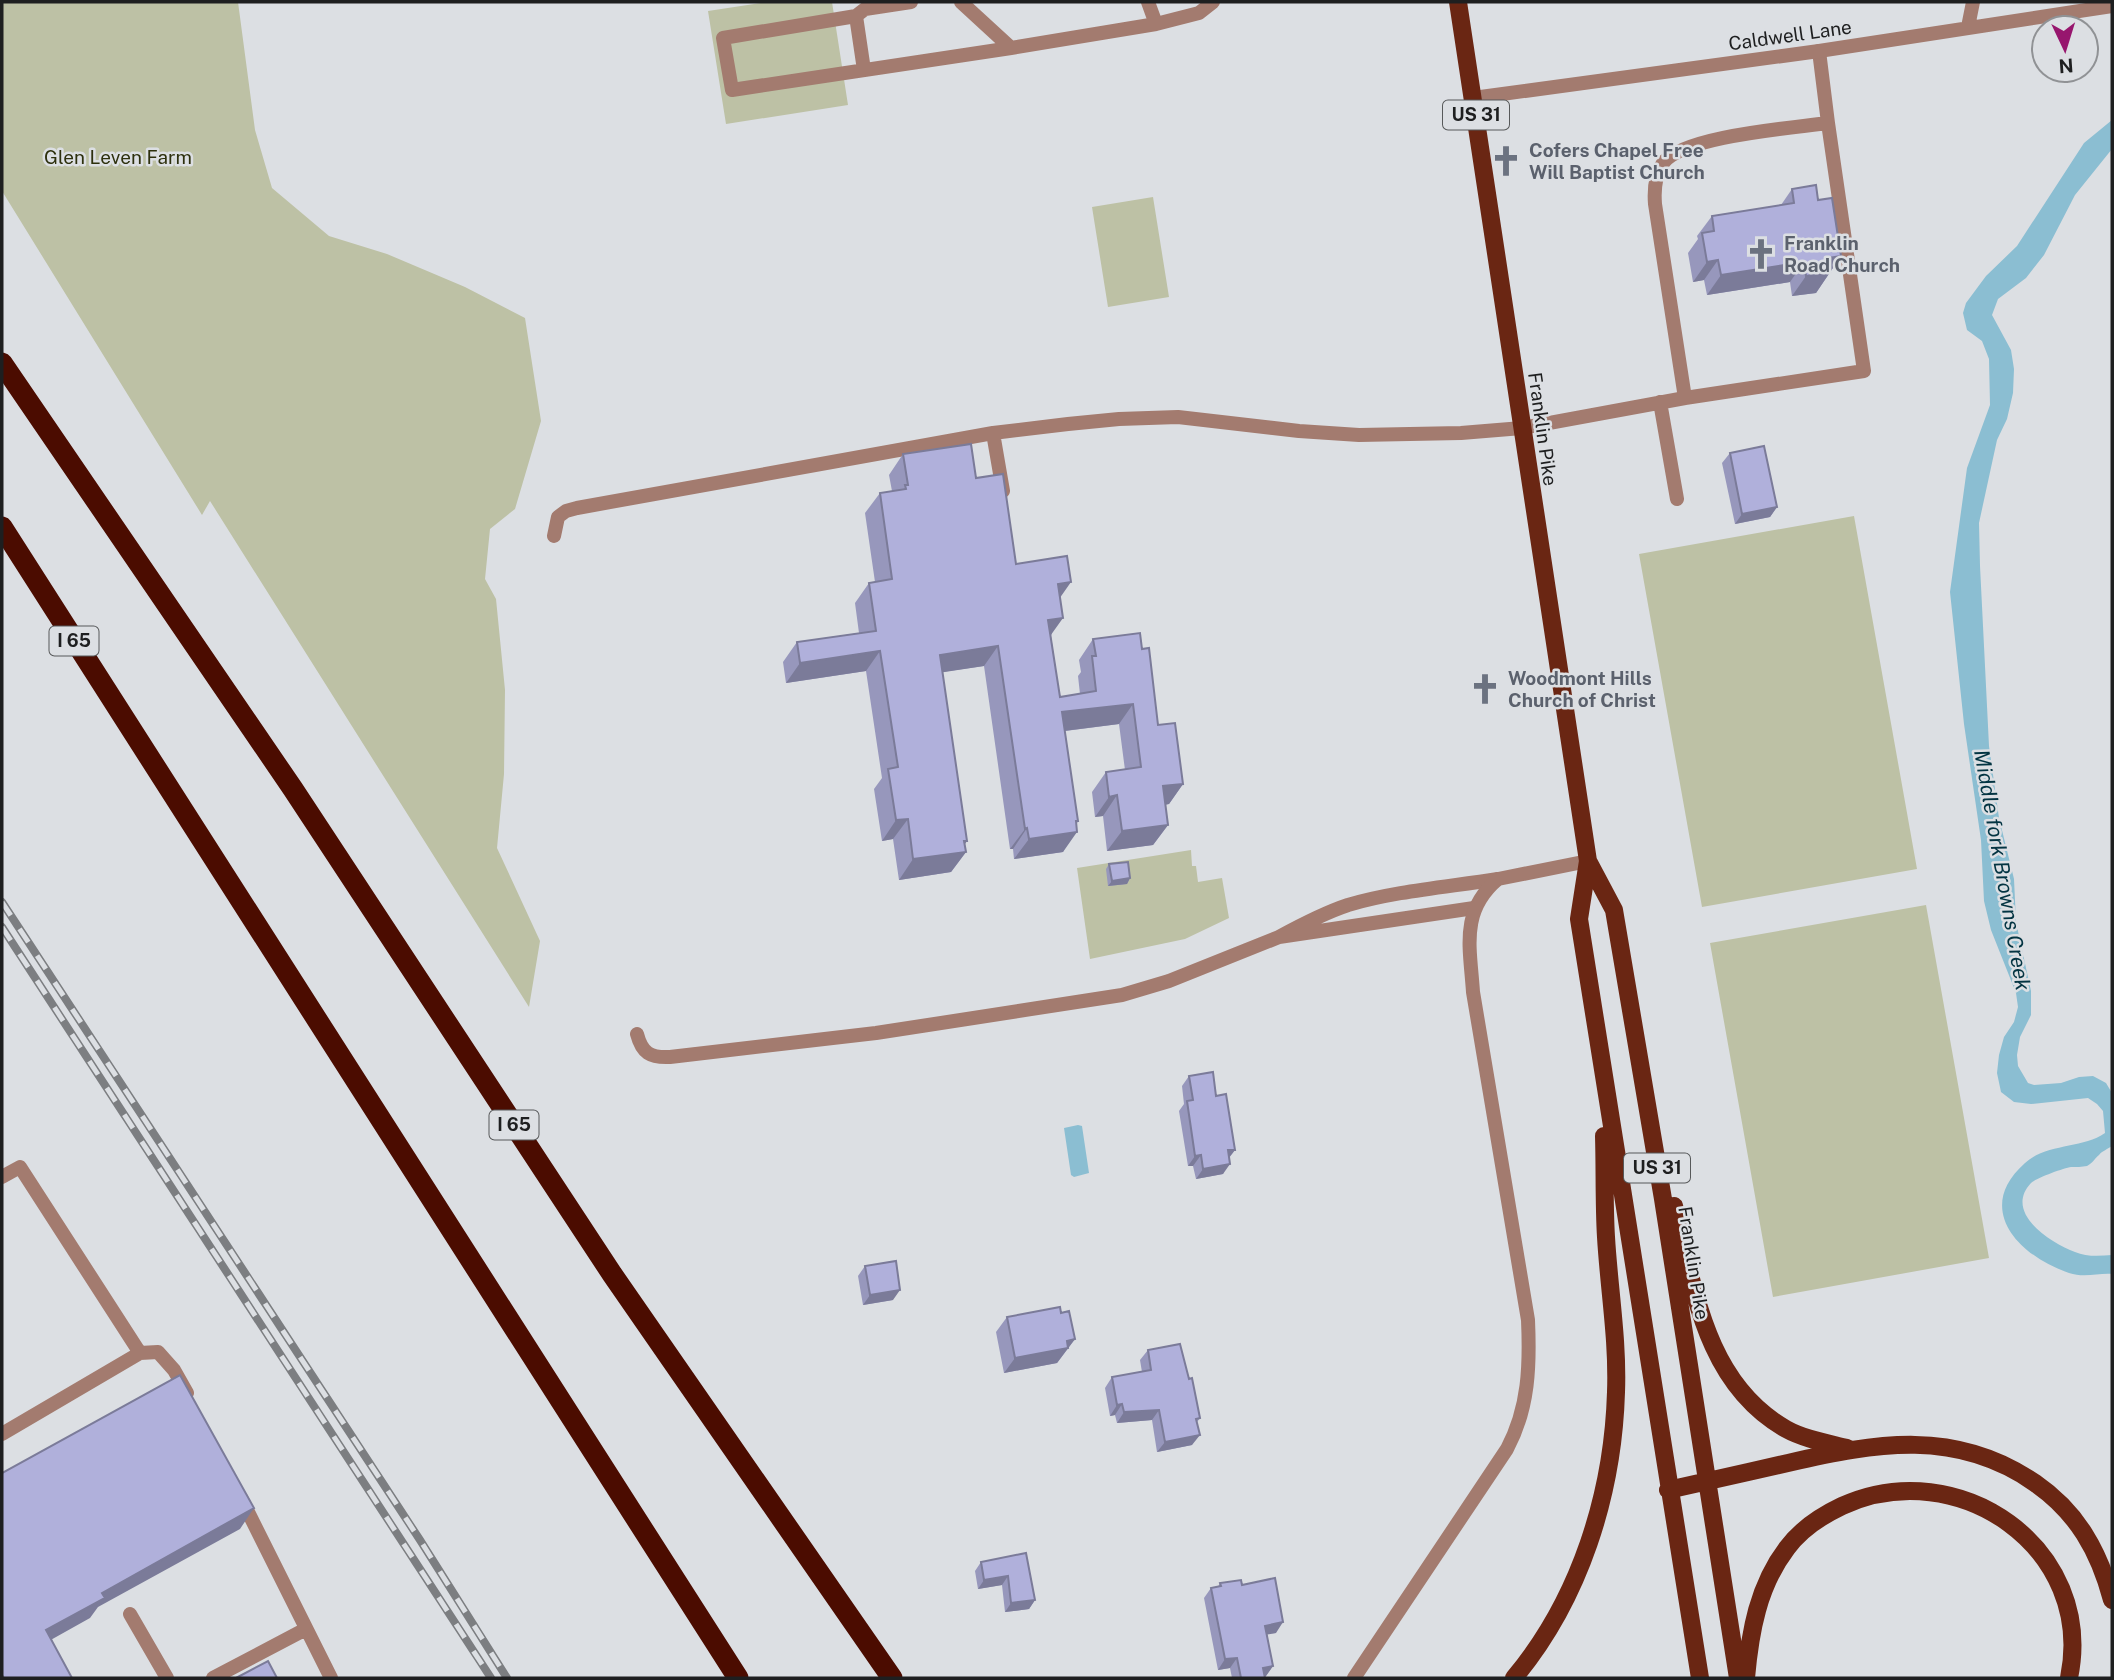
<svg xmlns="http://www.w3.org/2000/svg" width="2114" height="1680" font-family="'Public Sans',sans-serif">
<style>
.green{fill:#bdc1a5}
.water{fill:#8bbed2}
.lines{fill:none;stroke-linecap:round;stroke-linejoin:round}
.service{stroke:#a37b6f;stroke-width:14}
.minor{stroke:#a37b6f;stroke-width:14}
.primary{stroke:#6a2613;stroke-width:18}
.motorway{stroke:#4b0c00;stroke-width:21}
.rail-casing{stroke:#7c7e81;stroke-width:8}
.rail{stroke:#dcdfe3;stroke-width:5;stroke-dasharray:16;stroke-linecap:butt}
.wall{fill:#9797bc}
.shaded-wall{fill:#7b7b99}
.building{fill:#b0b0db;stroke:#7b7b99;stroke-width:2}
.labels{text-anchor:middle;stroke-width:5;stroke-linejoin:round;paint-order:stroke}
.shield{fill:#dcdfe3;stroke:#57595a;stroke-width:2}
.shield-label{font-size:18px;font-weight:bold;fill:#1e1f20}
.street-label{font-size:19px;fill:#1e1f20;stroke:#dcdfe3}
.worship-label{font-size:19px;font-weight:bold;fill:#5b616d;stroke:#dcdfe3;text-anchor:start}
.park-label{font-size:19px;fill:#2d300d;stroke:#dcdfe3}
.water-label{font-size:21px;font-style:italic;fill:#033442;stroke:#dcdfe3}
</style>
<rect width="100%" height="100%" fill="#dcdfe3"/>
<path class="green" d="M 2,2 L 238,2 L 255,130 L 272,188 L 329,236 L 387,254 L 465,287 L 525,318 L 541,421 L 515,509 L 490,529 L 485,579 L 496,599 L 505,690 L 504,774 L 497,848 L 540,941 L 529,1007 L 210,501 L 202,515 L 2,191 Z
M 768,2 L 832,2 L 848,105 L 726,124 L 708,11 Z
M 1153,197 L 1169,297 L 1108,307 L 1092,207 Z
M 1854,516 L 1917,869 L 1702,907 L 1639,554 Z
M 1191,850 L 1192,866 L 1196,866 L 1198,882 L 1222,878 L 1229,918 L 1185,939 L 1090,959 L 1077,868 Z
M 1926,905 L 1989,1258 L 1773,1297 L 1710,943 Z"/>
<path class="water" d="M 2112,120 L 2112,149 L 2075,195 L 2044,255 L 2026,278 L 1998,299 L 1992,315 L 2011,350 L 2014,369 L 2013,393 L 2007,419 L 1997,440 L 1979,523 L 1980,566 L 1989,746 L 1999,818 L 2014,879 L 2016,922 L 2031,991 L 2031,1015 L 2020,1037 L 2017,1055 L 2018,1066 L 2028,1083 L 2034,1085 L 2061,1083 L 2079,1077 L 2093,1076 L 2106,1083 L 2112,1093 L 2112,1146 C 2108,1149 2102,1151 2099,1155 C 2094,1159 2093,1163 2087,1166 C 2082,1167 2076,1167 2071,1167 C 2064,1168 2036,1178 2031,1183 C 2003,1213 2051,1243 2075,1252 C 2086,1257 2100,1256 2112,1255 L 2112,1274 C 2098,1273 2084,1278 2069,1273 C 2019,1256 1973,1209 2025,1163 C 2047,1143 2082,1149 2105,1133 L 2103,1111 L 2097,1104 L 2088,1098 L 2031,1104 L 2014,1102 L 2001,1092 L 1997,1073 L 1999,1055 L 2004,1037 L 2014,1022 L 2018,1007 L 2016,993 L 1991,930 L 1984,901 L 1981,840 L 1964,724 L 1950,592 L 1967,468 L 1990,405 L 1989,359 L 1982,341 L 1967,330 L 1963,313 L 1966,303 L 1986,276 L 2017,246 L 2084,143 Z
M 1078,1125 L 1082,1126 L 1089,1173 L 1074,1177 L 1071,1175 L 1064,1128 Z"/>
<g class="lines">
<path class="service" d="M 911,2 L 865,9 L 856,16 L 723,38 L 732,90 L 1011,48 L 1156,24
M 961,2 L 1011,48
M 1148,2 L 1156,24 L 1199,13 L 1213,2
M 856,16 L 864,70
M 1819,51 L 1828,123
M 1660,402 L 1677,499
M 993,433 L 1003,491
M 554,536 L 558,517 L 566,511 L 577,508 L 993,433 L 1068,424 L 1119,419 L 1178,417 L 1299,431 L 1359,435 L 1461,433 L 1522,428 L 1685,398 L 1864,371 L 1828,123 C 1793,128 1683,136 1663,163 C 1655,175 1654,191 1655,204 L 1685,398
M 1474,908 L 1279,937 C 1301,925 1324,913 1348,905 C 1396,891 1448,887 1498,879
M 637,1034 C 642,1053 650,1058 670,1057 L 876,1033 L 1122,995 L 1169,981 L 1279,937
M 2,1177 L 20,1167 L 140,1353
M 2,1434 L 140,1353 L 158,1352 L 174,1370 L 187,1393
M 241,1498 L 331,1678
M 130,1614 L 167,1678
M 213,1678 L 306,1629"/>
<path class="minor" d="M 1968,27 L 1973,2
M 1473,98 L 1819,51 L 2112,6
M 1354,1678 L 1507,1449 C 1529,1408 1530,1365 1528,1320 L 1473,992 C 1470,947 1460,911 1498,879 L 1588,861"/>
<path class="primary" d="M 1458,2 L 1588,861 L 1579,919 L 1700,1678
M 1588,861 L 1614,910 L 1663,1199 L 1738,1678
M 1674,1206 C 1694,1288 1705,1383 1786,1429 C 1804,1439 1827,1443 1847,1448
M 1668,1490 C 1709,1481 1748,1472 1788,1463 C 1876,1443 1956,1428 2035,1483 C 2077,1512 2099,1551 2112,1600
M 1514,1678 C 1580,1599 1613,1494 1616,1392 C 1618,1340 1609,1289 1606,1237 C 1604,1204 1605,1170 1604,1136
M 1746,1678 C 1750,1632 1758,1586 1787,1548 C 1801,1529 1821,1516 1842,1506 C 1958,1453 2096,1548 2069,1678"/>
<path class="motorway" d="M 2,363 L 293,789 L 612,1274 L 892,1678
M 2,527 L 738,1678"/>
<defs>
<path id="rail" d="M 2,902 L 420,1540 L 507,1678
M 2,927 L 491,1678"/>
</defs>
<use href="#rail" class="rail-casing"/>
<use href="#rail" class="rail"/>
</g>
<path class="wall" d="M 1792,189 L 1818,200 L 1841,256 L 1816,293 L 1792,296 L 1790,282 L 1707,295 L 1704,280 L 1693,282 L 1688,253 L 1698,239 L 1697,236 L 1712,216 L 1781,205 Z
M 1730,453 L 1777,507 L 1770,517 L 1735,524 L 1722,463 Z
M 903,454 L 976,478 L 1016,564 L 1060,598 L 1051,636 L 1060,697 L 1080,694 L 1078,676 L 1081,672 L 1079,660 L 1093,639 L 1142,649 L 1158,725 L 1183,784 L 1169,804 L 1165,805 L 1168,825 L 1153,845 L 1107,851 L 1103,816 L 1095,817 L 1092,792 L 1106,772 L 1125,770 L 1119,724 L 1065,731 L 1078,821 L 1063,852 L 1014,859 L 1013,849 L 1010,849 L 984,666 L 942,672 L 966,852 L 951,872 L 899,880 L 893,839 L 882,841 L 874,789 L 882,778 L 866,671 L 786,683 L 783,662 L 797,642 L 859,633 L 855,603 L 869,583 L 875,582 L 865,513 L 880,493 L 892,491 L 889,475 Z
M 1109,864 L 1130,878 L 1127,884 L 1108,886 L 1106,869 Z
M 1189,1076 L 1216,1096 L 1235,1150 L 1229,1158 L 1223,1174 L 1196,1179 L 1193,1166 L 1188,1166 L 1179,1111 L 1184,1104 L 1182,1086 Z
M 865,1266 L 893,1300 L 863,1305 L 858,1276 Z
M 1061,1313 L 1075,1339 L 1057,1363 L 1004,1373 L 996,1332 L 1007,1317 Z
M 1148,1350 L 1200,1418 L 1197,1422 L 1192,1445 L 1157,1452 L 1152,1420 L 1117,1423 L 1115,1415 L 1110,1416 L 1105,1388 L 1112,1377 L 1142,1372 L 1140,1360 Z
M 1026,1553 L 1035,1600 L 1029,1609 L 1005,1612 L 1002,1585 L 978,1589 L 975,1571 L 981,1562 Z
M 1220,1583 L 1242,1585 L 1276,1633 L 1267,1634 L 1273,1666 L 1265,1677 L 1265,1678 L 1232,1678 L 1230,1668 L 1218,1670 L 1204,1598 L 1211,1588 L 1218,1587 Z"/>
<path class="shaded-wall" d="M 1841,256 L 1816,293 L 1792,296 L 1806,276 L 1828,258 Z
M 1718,260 L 1704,280 L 1693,282 L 1707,262 Z
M 1804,262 L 1790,282 L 1707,295 L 1721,275 Z
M 1777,507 L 1770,517 L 1735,524 L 1742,514 Z
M 1071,582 L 1057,602 L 1058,584 Z
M 1063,618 L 1048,639 L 1048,620 Z
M 998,646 L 984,666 L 925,675 L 940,655 Z
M 880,651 L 866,671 L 786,683 L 800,663 Z
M 1133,704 L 1119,724 L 1048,733 L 1062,712 Z
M 1183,784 L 1169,804 L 1148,807 L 1163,786 Z
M 1117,795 L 1103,816 L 1095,817 L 1109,797 Z
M 908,819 L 893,839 L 882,841 L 896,820 Z
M 1078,821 L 1070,833 L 1077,832 L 1063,852 L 1014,859 L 1029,839 Z
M 1168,825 L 1153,845 L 1107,851 L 1122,831 Z
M 1027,828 L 1013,849 L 1010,849 L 1025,829 Z
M 964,841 L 967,841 L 959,853 L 966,852 L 951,872 L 899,880 L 913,859 Z
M 1130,878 L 1127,884 L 1108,886 L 1112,881 Z
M 1228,1150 L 1235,1150 L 1227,1160 Z
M 1201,1155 L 1193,1166 L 1188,1166 L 1195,1156 Z
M 1230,1164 L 1223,1174 L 1196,1179 L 1203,1169 Z
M 900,1290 L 893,1300 L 863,1305 L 870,1295 Z
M 1075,1339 L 1057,1363 L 1004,1373 L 1015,1358 L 1067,1341 Z
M 1122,1404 L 1115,1415 L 1110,1416 L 1117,1405 Z
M 1159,1410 L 1152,1420 L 1117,1423 L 1124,1412 Z
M 1200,1435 L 1192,1445 L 1157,1452 L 1165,1442 Z
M 254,1508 L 240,1529 L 98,1607 L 90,1618 L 31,1651 L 46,1630 L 102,1593 Z
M 1008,1576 L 1002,1585 L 978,1589 L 984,1580 Z
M 1035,1600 L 1029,1609 L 1005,1612 L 1011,1603 Z
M 1283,1622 L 1276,1633 L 1258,1636 L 1265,1626 Z
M 1237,1658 L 1230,1668 L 1218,1670 L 1225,1659 Z
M 1273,1666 L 1266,1676 L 1256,1678 L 1263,1668 Z"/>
<path class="building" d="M 1816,185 L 1818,200 L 1832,198 L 1841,256 L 1828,258 L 1830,272 L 1806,276 L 1804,262 L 1721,275 L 1718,260 L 1707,262 L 1702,233 L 1714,231 L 1712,216 L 1794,203 L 1792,189 Z
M 971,444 L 976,478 L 1003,474 L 1016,564 L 1067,556 L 1071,582 L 1058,584 L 1063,618 L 1048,620 L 1060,697 L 1096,691 L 1092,656 L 1096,656 L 1093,639 L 1140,633 L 1142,649 L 1149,648 L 1158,725 L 1175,723 L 1183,784 L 1163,786 L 1168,825 L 1122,831 L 1117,795 L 1109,797 L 1106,772 L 1141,767 L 1133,704 L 1062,712 L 1078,821 L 1076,821 L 1077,832 L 1029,839 L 1027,828 L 1025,829 L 998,646 L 940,655 L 967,841 L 964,841 L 966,852 L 913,859 L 908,819 L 896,820 L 888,769 L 898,767 L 880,651 L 800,663 L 797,642 L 876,631 L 869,583 L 892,579 L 880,493 L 906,489 L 905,485 L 908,485 L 903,454 Z
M 1764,446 L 1777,507 L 1742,514 L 1730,453 Z
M 1128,862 L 1130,878 L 1112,881 L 1109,864 Z
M 1213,1072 L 1216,1096 L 1226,1094 L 1235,1150 L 1228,1150 L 1230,1164 L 1203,1169 L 1201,1155 L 1195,1156 L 1187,1101 L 1193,1100 L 1189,1076 Z
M 896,1261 L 900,1290 L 870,1295 L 865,1266 Z
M 1060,1307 L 1061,1313 L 1069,1311 L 1075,1339 L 1067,1341 L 1068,1348 L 1015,1358 L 1007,1317 Z
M 1180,1344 L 1189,1379 L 1192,1378 L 1200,1418 L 1196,1419 L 1200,1435 L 1165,1442 L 1159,1410 L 1124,1412 L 1122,1404 L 1117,1405 L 1112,1377 L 1151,1370 L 1148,1350 Z
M 180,1375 L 254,1508 L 102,1593 L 105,1598 L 46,1630 L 72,1678 L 4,1678 L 2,1675 L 2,1473 Z
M 1026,1553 L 1035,1600 L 1011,1603 L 1008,1576 L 984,1580 L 981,1562 Z
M 1275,1578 L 1283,1622 L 1265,1626 L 1273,1666 L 1263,1668 L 1265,1678 L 1241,1678 L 1237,1658 L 1225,1659 L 1211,1588 L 1221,1586 L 1220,1583 L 1241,1580 L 1242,1585 Z
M 268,1661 L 277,1678 L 236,1678 Z"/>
<defs>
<symbol id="church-bare" viewBox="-9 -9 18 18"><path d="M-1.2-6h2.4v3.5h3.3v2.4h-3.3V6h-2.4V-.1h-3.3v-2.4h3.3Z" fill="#6b7280" stroke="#dcdfe3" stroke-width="2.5" paint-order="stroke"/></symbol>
</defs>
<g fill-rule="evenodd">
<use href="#church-bare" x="1484" y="139" width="44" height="44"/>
<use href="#church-bare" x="1739" y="232" width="44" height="44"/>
<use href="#church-bare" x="1463" y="667" width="44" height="44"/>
</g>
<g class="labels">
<g class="shield">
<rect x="1443" y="100.5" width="66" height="29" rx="5"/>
<rect x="49.5" y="626.5" width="49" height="29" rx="5"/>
<rect x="489.5" y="1110.5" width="49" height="29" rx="5"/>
<rect x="1624" y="1153.5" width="66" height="29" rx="5"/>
</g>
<g class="shield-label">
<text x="1476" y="121">US 31</text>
<text x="74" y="647">I 65</text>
<text x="514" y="1131">I 65</text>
<text x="1657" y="1174">US 31</text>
</g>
<g class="street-label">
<text transform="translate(1790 35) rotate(-8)" y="7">Caldwell Lane</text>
<text transform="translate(1543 429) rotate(82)" y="7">Franklin Pike</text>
<text transform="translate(1694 1263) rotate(81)" y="7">Franklin Pike</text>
</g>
<g class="worship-label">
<text x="1529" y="157">Cofers Chapel Free<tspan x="1529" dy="22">Will Baptist Church</tspan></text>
<text x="1784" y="250">Franklin<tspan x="1784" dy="22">Road Church</tspan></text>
<text x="1508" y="685">Woodmont Hills<tspan x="1508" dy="22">Church of Christ</tspan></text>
</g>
<g class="park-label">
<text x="118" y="164">Glen Leven Farm</text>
</g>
<g class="water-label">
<text transform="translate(2002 870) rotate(80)" y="7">Middle fork Browns Creek</text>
</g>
</g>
<rect width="2114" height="1680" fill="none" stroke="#1e1f20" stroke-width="7"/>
<g transform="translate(2065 49) rotate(176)"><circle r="33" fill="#dcdfe3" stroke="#909295" stroke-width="2"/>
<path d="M0-5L12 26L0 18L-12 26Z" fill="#97166e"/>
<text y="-10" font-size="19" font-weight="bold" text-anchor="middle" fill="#1e1f20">N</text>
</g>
</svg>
